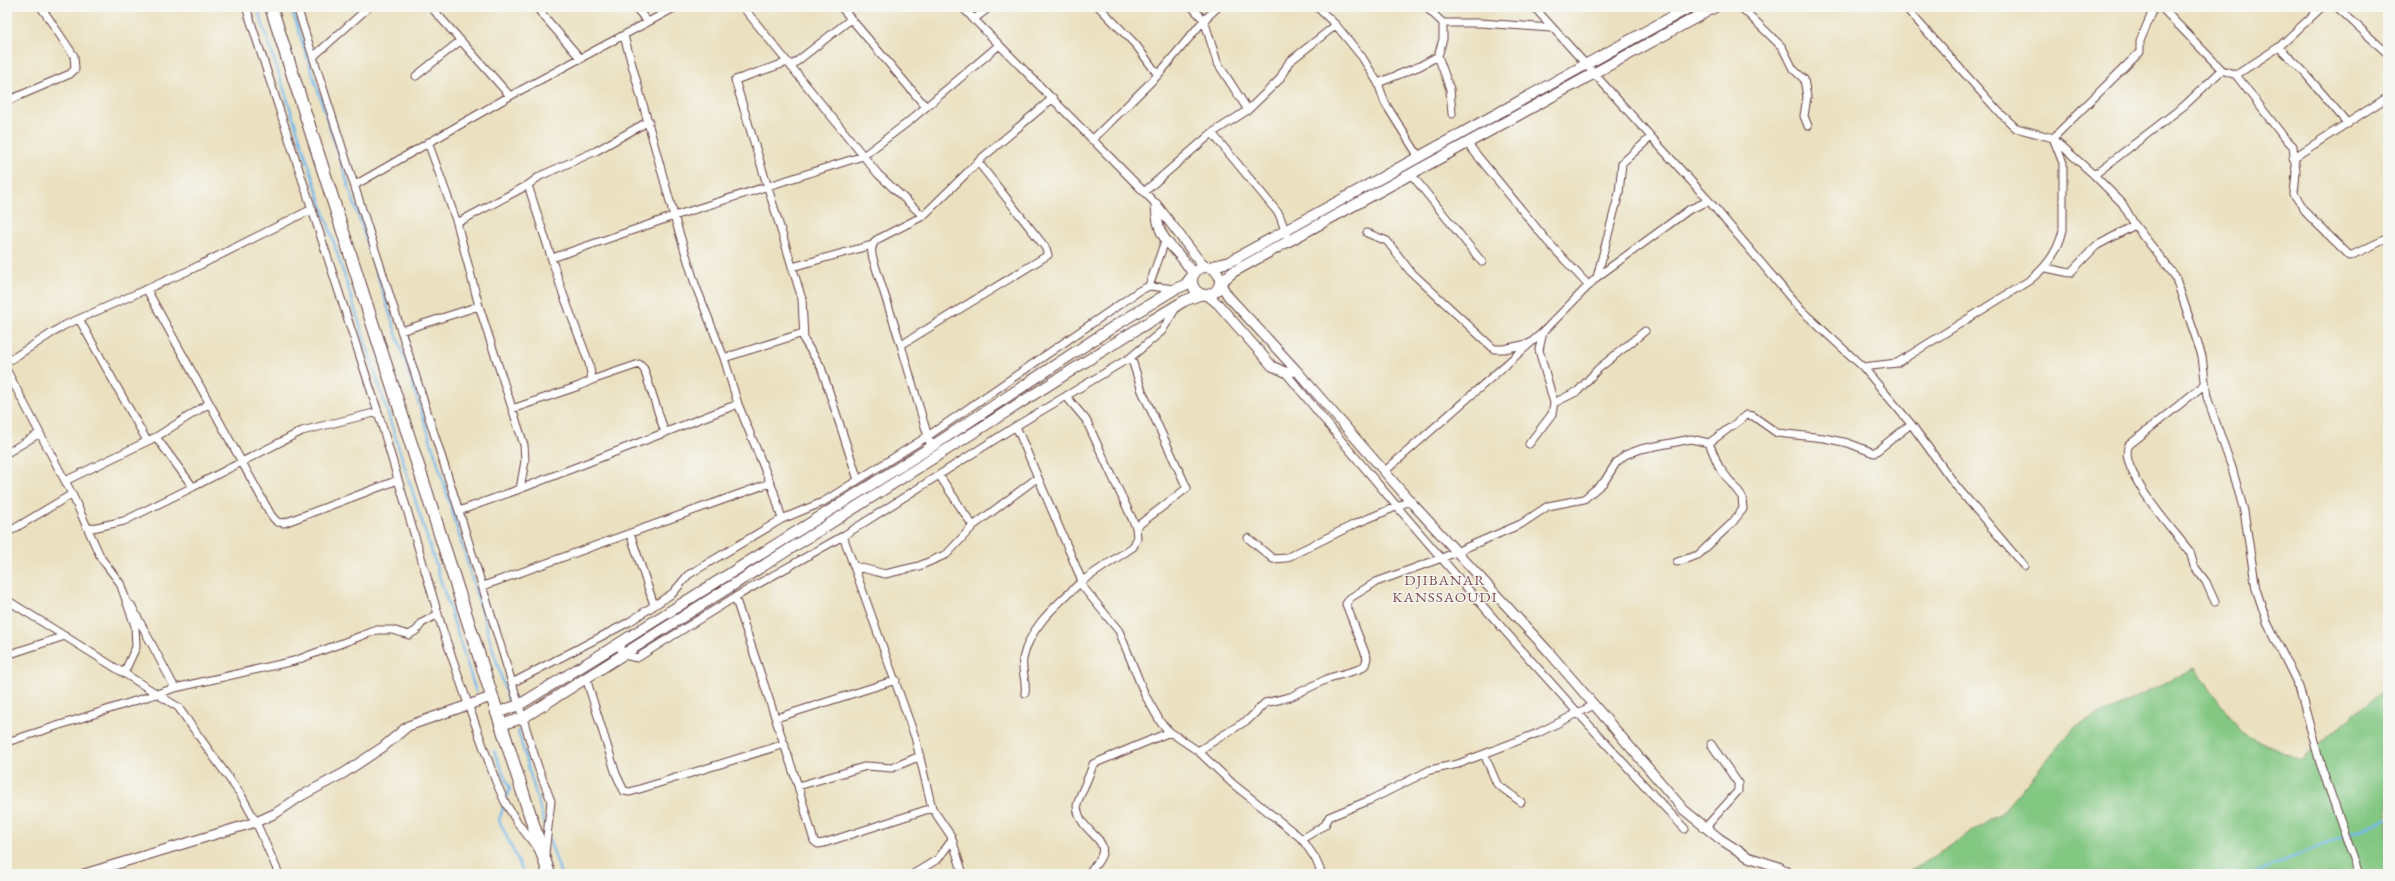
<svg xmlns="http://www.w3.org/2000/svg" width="2395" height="881" font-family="'EB Garamond',serif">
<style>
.green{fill:#82c782;stroke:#667356}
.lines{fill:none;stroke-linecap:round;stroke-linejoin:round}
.stream{stroke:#75b9eb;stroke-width:2.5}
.minor-casing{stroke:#623c41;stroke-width:9}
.tertiary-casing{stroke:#623c41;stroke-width:11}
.secondary-casing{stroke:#623c41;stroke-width:12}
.trunk-casing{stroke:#623c41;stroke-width:14}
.minor{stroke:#fff;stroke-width:7}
.tertiary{stroke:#fff;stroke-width:9}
.secondary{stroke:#fff;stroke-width:10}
.trunk{stroke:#fff;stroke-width:12}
.labels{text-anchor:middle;stroke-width:3;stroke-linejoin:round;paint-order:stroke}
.neighbourhood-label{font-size:15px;letter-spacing:1px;fill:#805052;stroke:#f6f6f2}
</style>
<rect width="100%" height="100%" fill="#f6f6f2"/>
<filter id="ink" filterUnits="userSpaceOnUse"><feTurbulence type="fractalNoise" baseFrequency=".025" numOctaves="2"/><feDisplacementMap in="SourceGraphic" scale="8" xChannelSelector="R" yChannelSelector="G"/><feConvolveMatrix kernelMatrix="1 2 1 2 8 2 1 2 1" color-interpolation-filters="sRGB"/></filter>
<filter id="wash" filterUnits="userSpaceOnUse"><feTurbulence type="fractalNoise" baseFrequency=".012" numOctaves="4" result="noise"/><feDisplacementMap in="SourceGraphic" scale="16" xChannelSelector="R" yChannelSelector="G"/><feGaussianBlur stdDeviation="0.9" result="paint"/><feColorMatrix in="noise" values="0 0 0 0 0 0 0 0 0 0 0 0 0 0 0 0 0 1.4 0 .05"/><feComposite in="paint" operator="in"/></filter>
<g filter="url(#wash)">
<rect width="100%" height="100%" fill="#ebe1c0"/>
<path class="green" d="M 2195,668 L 2242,734 L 2301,760 L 2388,685 L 2388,874 L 1907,874 L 2001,813 L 2074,728 Z"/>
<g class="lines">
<path class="stream" d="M 257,7 L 327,221 L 476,692
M 291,7 L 435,454 L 508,700
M 518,731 L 545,826
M 494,751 L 510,789 L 506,800
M 504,805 L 499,820 L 524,874
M 549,839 L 561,874
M 2252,874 L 2388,818"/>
</g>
</g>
<g filter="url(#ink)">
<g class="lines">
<defs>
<path id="minor" d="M 246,7 L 378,412 L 443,631 L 468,704 L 496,782 L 505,802 L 517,822 L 538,849
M 297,7 L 459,511 L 538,767 L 551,801 L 545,853
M 431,7 L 510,96
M 536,7 L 581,59
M 635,7 L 648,22
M 743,7 L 878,174 L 923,216
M 841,7 L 926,107
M 962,7 L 1156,204
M 1099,7 L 1136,45 L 1158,75
M 1192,7 L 1204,20 L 1217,62 L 1248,110
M 1317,7 L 1336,25 L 1362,57 L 1378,83 L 1385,103 L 1419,157
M 1426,7 L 1443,23 L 1443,39 L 1438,56 L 1450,89 L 1452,114
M 1534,7 L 1709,201 L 1801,310 L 1863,367 L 1911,424 L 1957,487 L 2024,566
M 1741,7 L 1782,47 L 1793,69 L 1804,79 L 1807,97 L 1804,116 L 1808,126
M 1905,7 L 1999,112 L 2016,128 L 2053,138 L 2094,175 L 2122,203 L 2135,225 L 2175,276 L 2202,356 L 2207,397 L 2232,468 L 2244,511 L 2256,589 L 2267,622 L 2299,687 L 2320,763 L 2359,874
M 2161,7 L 2222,70 L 2236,75 L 2283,136 L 2293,146 L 2296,172 L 2294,194 L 2308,215 L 2350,256 L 2386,239 L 2388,241
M 2337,7 L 2388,54
M 973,20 L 990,7
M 1443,23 L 1480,23 L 1551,28
M 624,36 L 674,216 L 695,284 L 724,358 L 738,404 L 774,492 L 782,519
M 2279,47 L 2304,72 L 2348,124
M 313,57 L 369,7
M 788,62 L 735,80 L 802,299 L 804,340 L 821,367 L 858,480
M 791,66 L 851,19
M 2236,75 L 2279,47 L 2322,7
M 416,76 L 460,41
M 1378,83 L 1420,66 L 1438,56
M 7,101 L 70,74 L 75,69 L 74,56 L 41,7
M 1212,133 L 1279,214 L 1289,241
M 1092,140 L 1158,75 L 1204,20 L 1218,7
M 428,142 L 457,223 L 479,306 L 524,445 L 525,461 L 520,489
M 1467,143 L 1548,242 L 1589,286
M 2293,158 L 2388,97
M 1411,174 L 1482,262
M 2094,175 L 2185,105 L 2222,70
M 355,185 L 510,96 L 676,7
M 1144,192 L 1212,133 L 1248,110 L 1279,80 L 1289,62 L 1336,25
M 457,223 L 528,185 L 540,176 L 596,151 L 649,121
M 1367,233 L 1387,241 L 1410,271 L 1494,349 L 1504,349 L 1527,344
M 552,258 L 674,216 L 863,156 L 907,123 L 998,46
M 792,267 L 872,245
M 2046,268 L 2070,273 L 2096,246 L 2135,225
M 1597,277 L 1619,193 L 1622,163 L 1651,137
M 1149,286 L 1165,241
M 147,290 L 271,515 L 277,522 L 284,523 L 398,480
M 79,319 L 147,441
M 401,331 L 479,306
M 901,345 L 1048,255 L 1045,247 L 978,162
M 1131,357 L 1142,391 L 1187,488 L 1136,527 L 1137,539 L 1133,547 L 1082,581 L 1083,587 L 1119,631 L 1145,695 L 1161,723 L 1170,732 L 1198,751 L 1233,784 L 1302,839 L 1315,858 L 1322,874
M 724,358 L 803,333
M 7,362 L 63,326 L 190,270 L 312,209
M 1863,367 L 1897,363 L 2030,280 C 2047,267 2058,252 2063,230 L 2063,163 L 2053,138 L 2140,52 L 2140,41 L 2152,13 L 2152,7
M 7,371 L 72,494 L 7,533
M 1285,372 C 1413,529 1546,681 1685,829
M 592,380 L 639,364 L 644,369 L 665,433
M 2204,385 L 2129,445 C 2116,468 2175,532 2190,552 L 2194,566 L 2206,582 L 2215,602
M 1066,396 L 1086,420 L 1136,527
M 1554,403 L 1578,391 L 1598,369 L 1645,331
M 512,409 L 579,386 L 592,380 L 589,363 L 562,291 L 528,185
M 1016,426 L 1082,581 C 1058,604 1030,625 1023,659 C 1021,670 1027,682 1025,693
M 156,437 L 208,404
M 1529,444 L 1552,414 L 1554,403 L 1539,350 L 1543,332
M 931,447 L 901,345 L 874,262 C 871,253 870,248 876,240 L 923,216 L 982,158 L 1053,98
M 7,453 L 40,433
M 1385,471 L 1543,332 L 1597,277 L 1690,209 L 1709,201
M 939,475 L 973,526 L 1037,478
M 65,481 L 156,437 L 193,487 L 302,431 L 378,412
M 72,494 L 101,558 L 120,583 L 135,626 L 136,647 L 124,673
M 459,511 L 520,489 L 738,404
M 88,529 L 124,521 L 193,487
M 630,533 L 654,605
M 843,536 L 915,737 L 932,808 L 951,836 L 963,874
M 1248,538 L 1273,559 L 1286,558 L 1355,524 L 1410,501
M 1677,562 L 1698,555 L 1732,523 L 1743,509 L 1742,497 L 1719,467 L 1709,443
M 854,566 L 885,574 L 919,566 L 947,554 L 973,526
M 483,586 L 770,483
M 735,597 L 798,786 L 814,841 L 818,844 L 824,843 L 932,808
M 7,600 L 178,707 L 241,795 L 256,822 L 279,874
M 131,605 L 175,688
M 618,644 L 624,655 L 637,658 L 735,597 L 843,536 L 1016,426 L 1131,357 L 1162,331 L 1177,306
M 7,655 L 65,636
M 586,678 L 616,774 L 624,791 L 630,792 L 785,744
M 512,683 L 629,622 L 673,593 L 688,575 L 782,519 L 823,502 L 928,436 L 1139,291 L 1149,286 L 1175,289
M 776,718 L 896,680
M 7,742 L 175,688 L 294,661 L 377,630 L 392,630 L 409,635 L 417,630 L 422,623 L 438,614
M 1198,751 L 1249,719 L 1265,703 L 1290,697 L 1329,678 L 1360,669 L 1365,665 L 1367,658 L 1346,604 L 1350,598 L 1376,582 L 1442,558 L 1521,524 L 1548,506 L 1584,499 L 1604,482 L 1616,463 L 1625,455 L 1641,449 L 1691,439 L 1709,443 L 1747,415 L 1753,416 L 1777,433 L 1824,438 L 1848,443 L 1874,453 L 1911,424
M 1484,754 L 1497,784 L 1521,802
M 798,786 L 867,766 L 892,768 L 920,756
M 1705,828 L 1738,791 L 1738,783 L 1711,744
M 1302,839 L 1325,825 L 1329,817 L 1370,800 L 1430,770 L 1458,764 L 1538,733 L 1594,705
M 913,874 L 938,859 L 952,840
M 1087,874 C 1126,837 1080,840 1077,806 C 1076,802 1091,774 1093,764 L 1170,732"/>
<path id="tertiary" d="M 1156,204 C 1157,248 1177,243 1193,275
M 1156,204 L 1201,263 L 1206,267
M 1220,283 L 1228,296 L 1297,371 L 1410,501 L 1548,651 L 1684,810 L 1720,839 L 1748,857 L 1779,867 L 1789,874
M 1207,295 L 1218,304 L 1272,366 L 1285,372 L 1297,371
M 84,874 L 256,822 L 276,813 L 301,796 L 344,773 L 383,747 L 408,726 L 491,697"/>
<path id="secondary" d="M 1209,267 L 1229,262 L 1690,7
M1192 281a14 14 0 1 1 28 0a14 14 0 1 1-28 0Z
M 1220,283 L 1233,272 L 1289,241 L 1715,7
M 496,713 L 519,705 L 618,644 L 931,447 L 1116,325 L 1175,289 L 1185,285 L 1192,276
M 500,725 L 523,718 L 1126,336 L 1184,301 L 1202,294"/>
<path id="trunk" d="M 271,7 L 549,874"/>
</defs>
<use href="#minor" class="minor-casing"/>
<use href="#tertiary" class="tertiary-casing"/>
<use href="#secondary" class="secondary-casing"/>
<use href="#trunk" class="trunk-casing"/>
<use href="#minor" class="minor"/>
<use href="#tertiary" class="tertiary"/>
<use href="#secondary" class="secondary"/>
<use href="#trunk" class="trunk"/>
</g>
</g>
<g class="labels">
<g class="neighbourhood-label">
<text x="1445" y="585">DJIBANAR<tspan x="1445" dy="17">KANSSAOUDI</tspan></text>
</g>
</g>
<rect width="2395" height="881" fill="none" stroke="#f6f6f2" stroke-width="24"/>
</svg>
